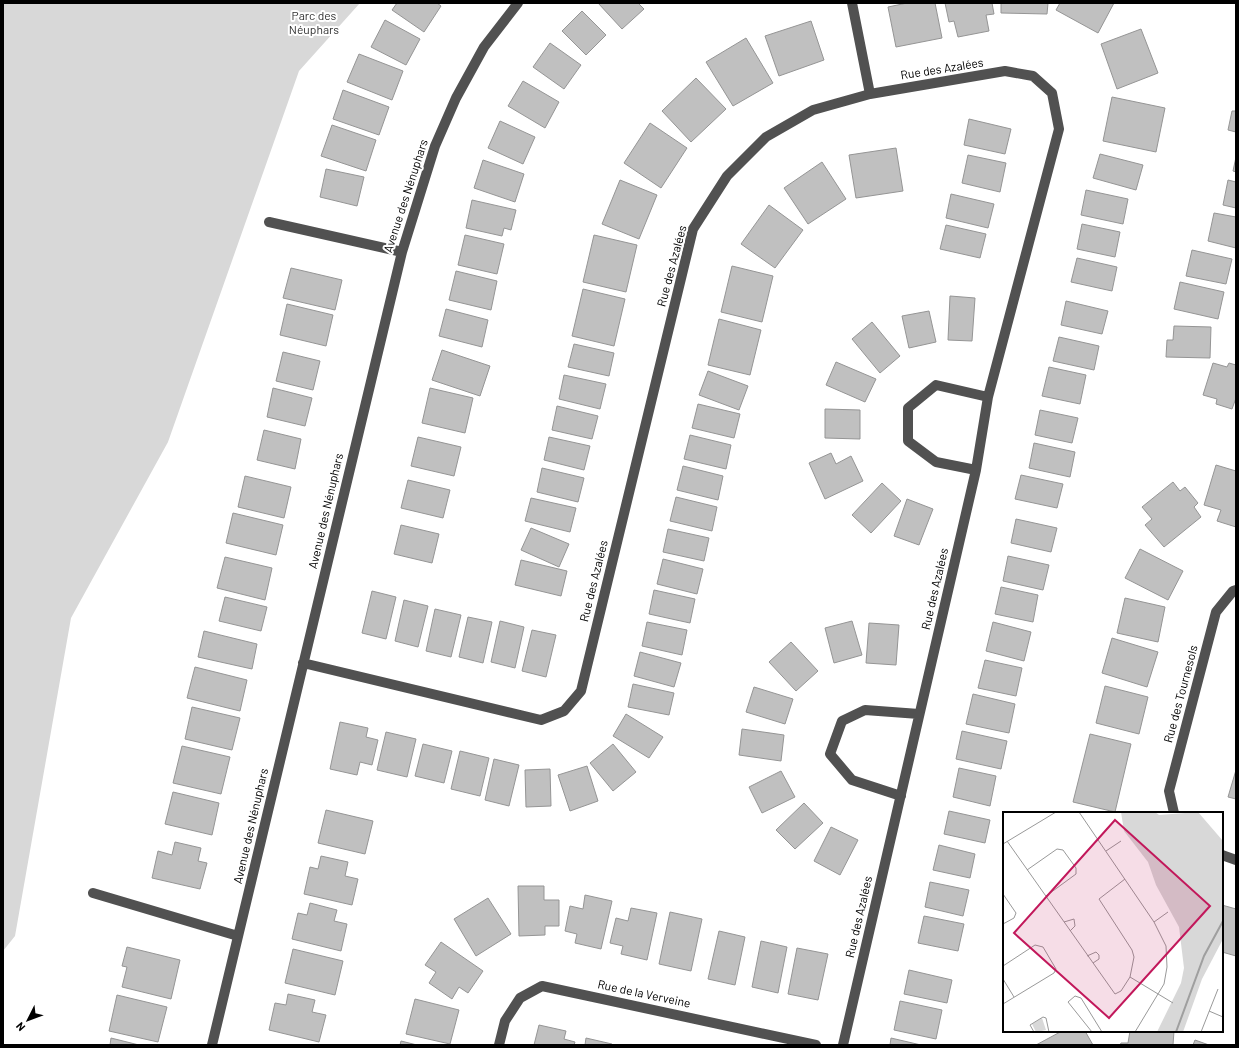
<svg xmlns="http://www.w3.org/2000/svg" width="1239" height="1048" font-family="Barlow,sans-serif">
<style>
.green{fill:#d8d8d8}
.building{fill:#c0c0c0;stroke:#959595}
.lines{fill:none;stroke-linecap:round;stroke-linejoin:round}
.minor{stroke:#515151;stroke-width:10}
.labels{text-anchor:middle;stroke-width:4;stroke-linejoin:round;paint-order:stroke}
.park-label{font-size:12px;fill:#2f2f2f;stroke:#fff}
.street-label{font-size:12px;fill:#000;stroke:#fff}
.inset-river{fill:none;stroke:#9f9f9f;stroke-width:2}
.inset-road{fill:none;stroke:#999;stroke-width:1}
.view{fill:#c2185b;fill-opacity:0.15;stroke:#c2185b;stroke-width:2}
.inset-edge{fill:none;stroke:#000;stroke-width:2}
</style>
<rect width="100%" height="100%" fill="#fff"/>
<path class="green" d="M 3,3 L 360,3 L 299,71 L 168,442 L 71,618 L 15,936 L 3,951 Z"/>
<path class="building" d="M 397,3 L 437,3 L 441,6 L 424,32 L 392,10 Z
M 598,3 L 638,3 L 644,9 L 622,29 Z
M 907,3 L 935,3 L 942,38 L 896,47 L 888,7 Z
M 945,3 L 992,3 L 994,14 L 986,15 L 989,31 L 958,37 L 954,21 L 949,22 Z
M 1001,3 L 1048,3 L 1047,14 L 1001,13 Z
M 1060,3 L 1114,3 L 1098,33 L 1056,10 Z
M 582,11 L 606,35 L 586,55 L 562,31 Z
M 385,20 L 420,39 L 406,65 L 371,47 Z
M 811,21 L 824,60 L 779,76 L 765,36 Z
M 1141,29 L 1158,73 L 1117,89 L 1101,44 Z
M 746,38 L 773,83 L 733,106 L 706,62 Z
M 550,43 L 581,65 L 564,89 L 533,67 Z
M 359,54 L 403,71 L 392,100 L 347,82 Z
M 696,78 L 726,109 L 691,142 L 662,111 Z
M 523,81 L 559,102 L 545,128 L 508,106 Z
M 343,90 L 389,107 L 379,135 L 333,119 Z
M 1112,97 L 1165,108 L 1156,152 L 1103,141 Z
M 1232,111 L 1236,111 L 1236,132 L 1228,130 Z
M 969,119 L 1011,129 L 1005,154 L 964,145 Z
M 500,121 L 535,137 L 523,164 L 488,148 Z
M 650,123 L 687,148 L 661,188 L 624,163 Z
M 332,125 L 376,140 L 366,171 L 321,156 Z
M 896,148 L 903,191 L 856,198 L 849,155 Z
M 1100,154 L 1143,165 L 1136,190 L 1093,178 Z
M 968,155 L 1006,163 L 1000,192 L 962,183 Z
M 1236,157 L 1236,172 L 1233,171 Z
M 483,160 L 524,174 L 515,202 L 474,188 Z
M 822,162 L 846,199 L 808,224 L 784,188 Z
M 326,169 L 364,177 L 357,206 L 320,197 Z
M 620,180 L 657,195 L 639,239 L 602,224 Z
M 1228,180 L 1236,182 L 1236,208 L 1223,205 Z
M 1086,190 L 1128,199 L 1123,224 L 1081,215 Z
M 951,194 L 994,204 L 988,228 L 946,218 Z
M 472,200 L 516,210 L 511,230 L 504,228 L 502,236 L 466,228 Z
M 769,205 L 803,230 L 775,268 L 741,244 Z
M 1214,213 L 1236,217 L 1236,248 L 1208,241 Z
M 1082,224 L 1120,232 L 1115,257 L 1077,249 Z
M 946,225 L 986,234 L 980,258 L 940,249 Z
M 465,235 L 504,244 L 497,274 L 458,265 Z
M 594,235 L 637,245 L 626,292 L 583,282 Z
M 1192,250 L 1232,259 L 1226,284 L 1186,276 Z
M 1077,258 L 1117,267 L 1112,291 L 1071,282 Z
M 732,266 L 773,276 L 762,322 L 721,312 Z
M 291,268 L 342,280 L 335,310 L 283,298 Z
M 456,271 L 497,281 L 491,310 L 449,300 Z
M 1180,282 L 1224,292 L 1218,319 L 1174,309 Z
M 583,289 L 625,299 L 614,346 L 572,336 Z
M 950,296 L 975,298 L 972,341 L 948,340 Z
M 1066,301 L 1108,311 L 1102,334 L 1061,325 Z
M 287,304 L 333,315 L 326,346 L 280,335 Z
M 446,309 L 488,320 L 482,347 L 439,336 Z
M 929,311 L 936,342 L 909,348 L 902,316 Z
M 719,319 L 761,330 L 750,375 L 708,365 Z
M 872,322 L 900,356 L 880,373 L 852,339 Z
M 1174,326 L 1211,327 L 1210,358 L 1166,357 L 1167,340 L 1173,340 Z
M 1059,337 L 1099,346 L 1094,370 L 1053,361 Z
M 574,344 L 614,353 L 609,376 L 568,367 Z
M 442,350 L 490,366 L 480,396 L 432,380 Z
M 283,352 L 320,361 L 313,390 L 276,381 Z
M 836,362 L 876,379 L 865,402 L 826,385 Z
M 1213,363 L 1227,367 L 1229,363 L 1236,365 L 1236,398 L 1232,409 L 1216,404 L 1217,399 L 1203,395 Z
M 1049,367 L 1086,375 L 1080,404 L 1042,396 Z
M 708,371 L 748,386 L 739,410 L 699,395 Z
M 564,375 L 606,384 L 600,409 L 559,399 Z
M 273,388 L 312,398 L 305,426 L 267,417 Z
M 430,388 L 473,398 L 465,433 L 422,423 Z
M 698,404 L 740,414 L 734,438 L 692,428 Z
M 557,406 L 598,416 L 592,439 L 552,430 Z
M 825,409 L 860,410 L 860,439 L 825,438 Z
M 1040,410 L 1078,418 L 1072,443 L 1035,435 Z
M 264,430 L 301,439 L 295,469 L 257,460 Z
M 690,435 L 731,445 L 726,469 L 684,459 Z
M 418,437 L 461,447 L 454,476 L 411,466 Z
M 549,437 L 590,446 L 584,470 L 544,460 Z
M 1034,443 L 1075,452 L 1070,477 L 1029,468 Z
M 831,453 L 836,464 L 851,456 L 863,481 L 825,499 L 809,463 Z
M 1216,465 L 1236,471 L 1236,527 L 1217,521 L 1221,510 L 1204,505 Z
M 683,466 L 723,476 L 718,500 L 677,490 Z
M 542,468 L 584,478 L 578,502 L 537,492 Z
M 1021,475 L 1063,484 L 1057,508 L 1015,499 Z
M 245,476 L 291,487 L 284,518 L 238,507 Z
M 408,480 L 450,490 L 443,518 L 401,508 Z
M 1173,482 L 1180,491 L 1185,487 L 1198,503 L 1194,507 L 1201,517 L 1164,547 L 1145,525 L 1152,519 L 1142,507 Z
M 882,483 L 901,501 L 871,533 L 852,515 Z
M 676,497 L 717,507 L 712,531 L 670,521 Z
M 531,498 L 576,508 L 570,532 L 525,521 Z
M 907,499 L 933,509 L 919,545 L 894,536 Z
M 233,513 L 283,525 L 276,555 L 226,543 Z
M 1016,519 L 1057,528 L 1051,552 L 1011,543 Z
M 401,525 L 439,534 L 432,563 L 394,554 Z
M 531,528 L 569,544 L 559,567 L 521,550 Z
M 668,529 L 709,538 L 704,561 L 663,552 Z
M 1140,549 L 1183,571 L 1168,600 L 1125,578 Z
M 1008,556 L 1049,565 L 1043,590 L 1003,581 Z
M 225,557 L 272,568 L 265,600 L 217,588 Z
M 663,559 L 703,569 L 697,594 L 657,584 Z
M 521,560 L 567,571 L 561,596 L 515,585 Z
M 1001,587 L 1038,595 L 1033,622 L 995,614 Z
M 654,590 L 695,599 L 690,623 L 649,614 Z
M 372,591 L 396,597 L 386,639 L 362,633 Z
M 225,597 L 267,607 L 261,631 L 219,621 Z
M 1125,598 L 1165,607 L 1158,642 L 1117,633 Z
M 404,600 L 428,606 L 418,647 L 395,641 Z
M 435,609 L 461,615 L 451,657 L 426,651 Z
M 468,617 L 492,622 L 483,663 L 459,657 Z
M 500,621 L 524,627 L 515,668 L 491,662 Z
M 852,621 L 862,655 L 834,663 L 825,628 Z
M 647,622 L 687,630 L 682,655 L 642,646 Z
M 993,622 L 1031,632 L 1024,661 L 986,651 Z
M 869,623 L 899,625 L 896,665 L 866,663 Z
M 532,630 L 556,635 L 546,677 L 522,671 Z
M 204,631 L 257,644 L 252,669 L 198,657 Z
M 1112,638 L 1158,652 L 1147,687 L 1102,673 Z
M 791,642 L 818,671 L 796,691 L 769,662 Z
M 640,652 L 681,663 L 674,687 L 634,676 Z
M 985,660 L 1022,668 L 1016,696 L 978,688 Z
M 195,667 L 247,680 L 240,711 L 187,698 Z
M 633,684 L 674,693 L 669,715 L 628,707 Z
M 1105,686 L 1148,697 L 1139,734 L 1096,723 Z
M 754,687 L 793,699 L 785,724 L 746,712 Z
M 973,694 L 1015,704 L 1009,733 L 966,724 Z
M 192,707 L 240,718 L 232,750 L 185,739 Z
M 626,714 L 663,737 L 649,758 L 613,736 Z
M 340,722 L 368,728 L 366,737 L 378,740 L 372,765 L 360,762 L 357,775 L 330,769 Z
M 742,729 L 784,735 L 781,761 L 739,755 Z
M 962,731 L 1007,741 L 1001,769 L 956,759 Z
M 386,732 L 416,739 L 407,777 L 377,770 Z
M 1090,734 L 1131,744 L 1115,812 L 1073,802 Z
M 423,744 L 452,751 L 444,783 L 415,776 Z
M 613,744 L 636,772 L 613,791 L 590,763 Z
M 182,746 L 230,757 L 221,794 L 173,783 Z
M 460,751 L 489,758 L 480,796 L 451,789 Z
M 494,759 L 519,765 L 509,806 L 485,800 Z
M 587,766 L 598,801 L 570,811 L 558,775 Z
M 959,768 L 996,776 L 990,806 L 953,797 Z
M 550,769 L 551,806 L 526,807 L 525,770 Z
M 1236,770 L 1236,799 L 1228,797 Z
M 781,771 L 795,797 L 762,813 L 749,787 Z
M 173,792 L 219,803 L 212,835 L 165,824 Z
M 804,803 L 823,823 L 795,849 L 776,830 Z
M 326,810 L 373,821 L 365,854 L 318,843 Z
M 949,811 L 990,820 L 985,843 L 944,834 Z
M 831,827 L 858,840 L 840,875 L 814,861 Z
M 175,842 L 201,848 L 198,861 L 207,863 L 200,889 L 152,878 L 158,851 L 172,855 Z
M 939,845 L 975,854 L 970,878 L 933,870 Z
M 321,856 L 348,862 L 345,876 L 358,879 L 352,905 L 304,894 L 310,867 L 318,869 Z
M 930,882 L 969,890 L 963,916 L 925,907 Z
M 518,886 L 544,886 L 544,900 L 559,900 L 559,926 L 545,926 L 545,935 L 519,936 Z
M 585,895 L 612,901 L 601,949 L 575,943 L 577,934 L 565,931 L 570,906 L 583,909 Z
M 488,898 L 511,934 L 476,956 L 454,919 Z
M 310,903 L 337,910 L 334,921 L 347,924 L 341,951 L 292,939 L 298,913 L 307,915 Z
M 1222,905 L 1236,909 L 1236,956 L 1222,952 Z
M 631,908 L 657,913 L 647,960 L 621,954 L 623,946 L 610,943 L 616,918 L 628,921 Z
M 670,912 L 702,919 L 691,971 L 659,964 Z
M 924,916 L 964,924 L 958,951 L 918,943 Z
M 719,931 L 745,937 L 735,985 L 708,979 Z
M 761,941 L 787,947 L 778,993 L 752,987 Z
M 441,942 L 483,971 L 468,993 L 459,987 L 452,999 L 429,983 L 436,972 L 425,965 Z
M 127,947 L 180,960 L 171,999 L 122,987 L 127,967 L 122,966 Z
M 797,948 L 828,954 L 818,1000 L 788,994 Z
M 293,949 L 343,961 L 335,995 L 285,983 Z
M 909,970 L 952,980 L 947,1003 L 904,994 Z
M 288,994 L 315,1000 L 312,1012 L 326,1015 L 319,1042 L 269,1030 L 275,1003 L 286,1005 Z
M 117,995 L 167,1007 L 158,1042 L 109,1031 Z
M 415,999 L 459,1010 L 450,1044 L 406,1034 Z
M 900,1001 L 942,1010 L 936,1039 L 894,1030 Z
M 539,1025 L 566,1031 L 564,1039 L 575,1042 L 574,1045 L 534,1045 Z
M 1062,1031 L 1085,1031 L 1093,1045 L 1036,1045 Z
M 1130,1031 L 1174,1031 L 1173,1045 L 1120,1045 L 1121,1043 L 1128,1043 Z
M 111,1038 L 139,1045 L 110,1045 Z
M 586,1038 L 612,1044 L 612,1045 L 585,1045 Z
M 891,1038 L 921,1045 L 890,1045 Z
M 1195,1040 L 1209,1045 L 1193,1045 Z
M 401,1041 L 417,1045 L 400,1045 Z"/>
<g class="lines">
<path class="minor" d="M 852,3 L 870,94
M 269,222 L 402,252
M 976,470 L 936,462 L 908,441 L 908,408 L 936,385 L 988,397
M 303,663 L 541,720 L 564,711 L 581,691 L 693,229 L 727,176 L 766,137 L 813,110 L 870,94 L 1005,71 L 1033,76 L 1052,93 L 1059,129 L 988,397 L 976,470 L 843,1045
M 901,796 L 852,780 L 830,754 L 842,721 L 865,710 L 919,714
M 1174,813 L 1169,791 L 1216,612 L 1233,591 L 1236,590
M 1222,855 L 1236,860
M 93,893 L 238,936
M 212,1045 L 402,252 L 435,146 L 456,98 L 484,47 L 518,3
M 499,1045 L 505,1021 L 520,998 L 542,986 L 816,1045"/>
</g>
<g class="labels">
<g class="park-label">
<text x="314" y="20">Parc des<tspan x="314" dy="14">Néuphars</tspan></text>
</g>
<g class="street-label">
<text transform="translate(942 69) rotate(-9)" y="4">Rue des Azalées</text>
<text transform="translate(406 196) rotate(-72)" y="4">Avenue des Nénuphars</text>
<text transform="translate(672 266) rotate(-75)" y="4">Rue des Azalées</text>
<text transform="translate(326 511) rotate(-77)" y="4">Avenue des Nénuphars</text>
<text transform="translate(594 581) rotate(-76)" y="4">Rue des Azalées</text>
<text transform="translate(935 589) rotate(-77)" y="4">Rue des Azalées</text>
<text transform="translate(1181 694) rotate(-75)" y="4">Rue des Tournesols</text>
<text transform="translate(251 826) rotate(-77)" y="4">Avenue des Nénuphars</text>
<text transform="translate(859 917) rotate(-77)" y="4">Rue des Azalées</text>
<text transform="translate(644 994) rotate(12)" y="4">Rue de la Verveine</text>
</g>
</g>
<g transform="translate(1003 812)">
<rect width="220" height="220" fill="#fff"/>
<path d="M 118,0 L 152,0 L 156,3 L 195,0 L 220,29 L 220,127 L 199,167 L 180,220 L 154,220 L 178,171 L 181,156 L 176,115 L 153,73 L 145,50 L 121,19 ZM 39,206 L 43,218 L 33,220 L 29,212 Z" fill="#d8d8d8"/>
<path class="inset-river" d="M 173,220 L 201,144 L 220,109"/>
<path class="inset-road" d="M 76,0 L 151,110 L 163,134 L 164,155 L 161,172 L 132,220M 4,29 L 112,182 L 118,179 L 127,165 L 131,145 L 129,138 L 96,87 L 122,67M 0,32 L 53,0M 103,39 L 118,29M 24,58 L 54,37 L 60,38 L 73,56 L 73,62 L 43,84M 0,82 L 13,101 L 11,106 L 0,112M 61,110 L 71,107 L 72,114 L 67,119M 151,110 L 165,100M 84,144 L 93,140 L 96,143 L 96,147 L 90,151M 0,154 L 32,133 L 40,135 L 53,157 L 51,161 L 0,192M 127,165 L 170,191M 0,167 L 11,185M 206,199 L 220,205M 31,220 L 27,213 L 40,205 L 43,206 L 46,220M 89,220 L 65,190 L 72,184 L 78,186 L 99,220M 198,220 L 215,177"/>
<path class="view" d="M 112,8 L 207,94 L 106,206 L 11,121 Z"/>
<rect width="220" height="220" class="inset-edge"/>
</g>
<rect width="1239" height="1048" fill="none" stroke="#000000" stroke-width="8"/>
<g transform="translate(28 1020) rotate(228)" stroke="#ffffff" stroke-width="3" paint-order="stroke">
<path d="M0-3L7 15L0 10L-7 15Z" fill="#000000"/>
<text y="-6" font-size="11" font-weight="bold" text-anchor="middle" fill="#000000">N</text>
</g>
</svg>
